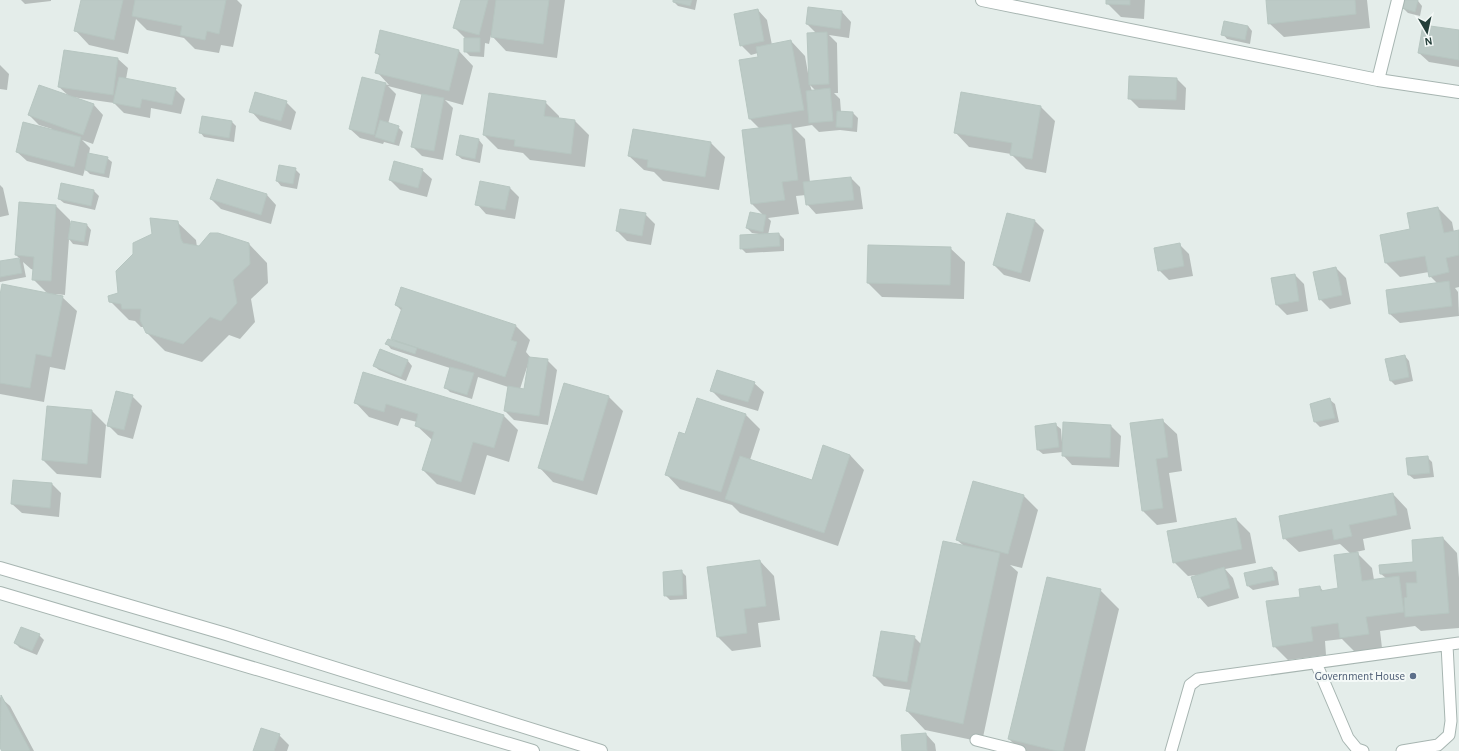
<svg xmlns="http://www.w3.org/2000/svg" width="1459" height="751" font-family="'Alegreya Sans',sans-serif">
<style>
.shadow{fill:#0003;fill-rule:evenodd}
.building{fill:#bccac6;stroke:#b7c6c1}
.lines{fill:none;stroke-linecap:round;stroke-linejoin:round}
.service-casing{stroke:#a7b5b1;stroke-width:13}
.minor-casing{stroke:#a7b5b1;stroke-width:14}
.tertiary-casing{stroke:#a7b5b1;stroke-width:14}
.service{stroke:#fff;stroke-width:11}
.minor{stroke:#fff;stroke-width:12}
.tertiary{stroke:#fff;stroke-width:12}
.service-dot{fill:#5c6f8a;stroke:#f4f9f7;stroke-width:1.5}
.labels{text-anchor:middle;stroke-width:4;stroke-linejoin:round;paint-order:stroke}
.service-label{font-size:12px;fill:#4e5e75;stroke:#f4f9f7;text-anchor:end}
</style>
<rect width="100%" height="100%" fill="#e4edea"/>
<path class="shadow" d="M 21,0 L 51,0 L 51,1 L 25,4 Z
M 82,0 L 237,0 L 242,5 L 233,47 L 221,45 L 219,53 L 195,49 L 184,38 L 147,30 L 136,19 L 128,54 L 89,45 L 75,30 Z
M 462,0 L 565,0 L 557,58 L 506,51 L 491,35 L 489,44 L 485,43 L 484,57 L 470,56 L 465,51 L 465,38 L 455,28 Z
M 674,0 L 697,0 L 695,10 L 678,6 L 674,2 Z
M 1107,0 L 1145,0 L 1144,19 L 1121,17 L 1107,3 Z
M 1267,0 L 1367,0 L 1370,28 L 1284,37 L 1269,23 Z
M 1406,0 L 1418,1 L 1422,6 L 1420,16 L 1408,13 L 1403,8 Z
M 809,8 L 842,12 L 851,22 L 849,38 L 829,35 L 837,43 L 838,93 L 834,93 L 840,99 L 841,112 L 853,113 L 858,118 L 857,132 L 840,130 L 819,132 L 812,125 L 794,128 L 805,139 L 810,182 L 851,178 L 860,187 L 863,209 L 816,214 L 807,204 L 806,195 L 796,196 L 799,214 L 768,218 L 771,221 L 768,235 L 779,234 L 784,239 L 784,251 L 746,253 L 741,248 L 759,234 L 752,233 L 747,228 L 764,216 L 752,204 L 760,129 L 750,119 L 759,58 L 758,53 L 751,55 L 741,45 L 758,10 L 767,20 L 772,45 L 791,41 L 805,56 L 808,73 L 810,73 L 816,33 L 807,24 ZM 810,85 L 816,91 L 812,91 Z
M 1248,26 L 1252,31 L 1250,44 L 1227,39 L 1223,34 Z
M 381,32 L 459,51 L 473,66 L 463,105 L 445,100 L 453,108 L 443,160 L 422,156 L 412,146 L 423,95 L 388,86 L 396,94 L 388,124 L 398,127 L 403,132 L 399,146 L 384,142 L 383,144 L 360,138 L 350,129 L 362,79 L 389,85 L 377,72 L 381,57 L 376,53 Z
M 1459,32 L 1459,67 L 1429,62 L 1419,53 Z
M 65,51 L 118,59 L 128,68 L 126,79 L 175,89 L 185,99 L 181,114 L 151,108 L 150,118 L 124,113 L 114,103 L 72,97 L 72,98 L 94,105 L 103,115 L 93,144 L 82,140 L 90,148 L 89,154 L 107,158 L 112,162 L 109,178 L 90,174 L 85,169 L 83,176 L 27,161 L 17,152 L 51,131 L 52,129 L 39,125 L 29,115 L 70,97 L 59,87 Z
M 0,65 L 9,74 L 7,90 L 0,89 Z
M 1177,79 L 1186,88 L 1185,110 L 1139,108 L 1129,98 Z
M 962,93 L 1041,107 L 1055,121 L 1046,173 L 1026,169 L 1011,154 L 969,147 L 955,132 Z
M 286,102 L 296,112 L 291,130 L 260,121 L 251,111 Z
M 545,102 L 559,116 L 559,119 L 575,121 L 589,135 L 585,167 L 530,160 L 523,153 L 498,149 L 484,135 Z
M 232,122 L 236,126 L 234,142 L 204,137 L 200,132 Z
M 479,140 L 483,145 L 480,163 L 462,159 L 457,155 Z
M 711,143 L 725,157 L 719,190 L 663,181 L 654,172 L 644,170 L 629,156 Z
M 280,166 L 295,169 L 300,174 L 297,189 L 281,186 L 277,181 Z
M 422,170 L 432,179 L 427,197 L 400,190 L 390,180 Z
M 217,180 L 267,195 L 276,205 L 271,224 L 221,209 L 211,199 Z
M 62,184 L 94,191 L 99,196 L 95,210 L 64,203 L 59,199 Z
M 0,185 L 3,188 L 9,215 L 0,217 Z
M 510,188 L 519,197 L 515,219 L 486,214 L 477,204 Z
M 56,206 L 70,220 L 70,227 L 87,225 L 91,230 L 88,246 L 73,244 L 69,239 L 65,295 L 56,294 L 56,295 L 62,297 L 77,311 L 65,370 L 50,367 L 44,402 L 0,394 L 0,300 L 48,294 L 33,279 L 34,270 L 31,269 L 23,262 L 26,277 L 0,282 L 0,262 L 20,259 L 16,255 Z
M 1438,208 L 1452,222 L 1454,232 L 1459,231 L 1459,287 L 1455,288 L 1458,292 L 1459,316 L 1400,323 L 1390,314 L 1438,284 L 1430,276 L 1429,272 L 1400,277 L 1386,263 L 1381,236 L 1412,230 Z
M 645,214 L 655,224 L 651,245 L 627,241 L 617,231 Z
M 1034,220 L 1044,230 L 1030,282 L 1004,275 L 994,265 Z
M 177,222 L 196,240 L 197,247 L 249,244 L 267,263 L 268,283 L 251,299 L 255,322 L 240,339 L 229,335 L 202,362 L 165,351 L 146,332 L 144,327 L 141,327 L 135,321 L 129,320 L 110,301 L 120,293 Z
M 1179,244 L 1189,254 L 1193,276 L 1169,280 L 1159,270 Z
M 950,248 L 965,262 L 964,299 L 882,297 L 868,283 Z
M 1336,268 L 1346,278 L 1351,304 L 1330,309 L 1320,299 Z
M 1295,275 L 1304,284 L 1308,311 L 1287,315 L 1277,305 L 1273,278 Z
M 396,305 L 516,326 L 530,340 L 526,352 L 531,358 L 547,360 L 557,370 L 548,425 L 514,420 L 505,411 L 508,387 L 478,377 L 472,399 L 450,392 L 445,387 L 450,368 L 391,349 L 387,344 L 396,342 L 393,339 L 402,311 ZM 528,364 L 525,390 L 520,389 Z
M 381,350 L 408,361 L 412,366 L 406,381 L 379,370 L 374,366 Z
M 1405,356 L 1409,361 L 1413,381 L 1395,385 L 1390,380 Z
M 364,374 L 504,416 L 518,430 L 509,462 L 487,455 L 475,495 L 437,484 L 423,470 L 432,440 L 416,425 L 417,422 L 401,418 L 398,426 L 369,417 L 355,402 Z
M 754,383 L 764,392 L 758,411 L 721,400 L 712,391 Z
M 132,396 L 142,406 L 133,439 L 118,435 L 108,425 Z
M 609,397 L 623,411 L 597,495 L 553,482 L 539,467 Z
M 1330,400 L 1335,404 L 1339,422 L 1320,427 L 1315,422 L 1311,404 Z
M 92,411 L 106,425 L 101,478 L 57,474 L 43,460 Z
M 746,415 L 760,429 L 750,460 L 812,481 L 824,447 L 850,455 L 864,470 L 838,546 L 740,513 L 732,505 L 680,489 L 666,474 L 686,436 Z
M 1162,420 L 1177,434 L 1182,471 L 1169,473 L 1177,522 L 1157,525 L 1143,511 Z
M 1056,425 L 1061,429 L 1062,442 L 1111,426 L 1121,436 L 1119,467 L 1072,465 L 1063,455 L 1063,452 L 1043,454 L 1038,450 Z
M 1427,457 L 1432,462 L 1434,477 L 1414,479 L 1409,475 Z
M 973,482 L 1024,496 L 1038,510 L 1022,568 L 1010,565 L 1018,572 L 982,742 L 925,730 L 907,711 L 911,690 L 884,686 L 874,676 L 914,637 L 921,644 L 964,546 L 957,540 Z
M 52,484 L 61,493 L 59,517 L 22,513 L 12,504 Z
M 1393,494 L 1407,509 L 1411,529 L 1363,539 L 1365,550 L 1356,552 L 1372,568 L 1374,580 L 1386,578 L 1381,574 L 1414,563 L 1443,538 L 1457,553 L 1459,578 L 1459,628 L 1421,631 L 1415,626 L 1380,631 L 1382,648 L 1355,652 L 1342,639 L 1325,641 L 1326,655 L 1288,660 L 1274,646 L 1301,598 L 1320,587 L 1323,591 L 1339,589 L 1351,554 L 1340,544 L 1299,552 L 1284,538 Z
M 1236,519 L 1250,533 L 1256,563 L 1225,569 L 1233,578 L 1239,598 L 1208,607 L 1199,597 L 1197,575 L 1188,576 L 1174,562 Z
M 760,561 L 774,576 L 780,620 L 758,623 L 761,647 L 732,651 L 718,637 Z
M 1272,568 L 1277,572 L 1279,585 L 1253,590 L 1248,586 Z
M 681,571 L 686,576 L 687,599 L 670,600 L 665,595 Z
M 1100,590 L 1119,609 L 1085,751 L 1021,751 L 1009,739 Z
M 39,635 L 44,640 L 37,655 L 20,648 L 15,643 Z
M 0,697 L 10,706 L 34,751 L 3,751 L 0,746 Z
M 926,734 L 935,744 L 936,751 L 903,751 Z
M 279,735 L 289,745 L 287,751 L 254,751 Z"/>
<path class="building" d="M 81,0 L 123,0 L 114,40 L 74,31 Z
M 135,0 L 226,0 L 219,34 L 207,31 L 205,40 L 180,35 L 182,26 L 132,16 Z
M 461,0 L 488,0 L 479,35 L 453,28 Z
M 496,0 L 549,0 L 543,44 L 491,37 Z
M 673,0 L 692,0 L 690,6 L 673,2 Z
M 1106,0 L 1130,0 L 1130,5 L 1106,4 Z
M 1266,0 L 1355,0 L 1356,14 L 1268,24 Z
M 1405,0 L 1418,0 L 1415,12 L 1402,8 Z
M 808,7 L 842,11 L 840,29 L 806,24 Z
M 758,9 L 764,41 L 740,46 L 734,14 Z
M 1224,21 L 1248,26 L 1245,40 L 1221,35 Z
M 1423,25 L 1459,30 L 1459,60 L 1418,53 Z
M 380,30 L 459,50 L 449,91 L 375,73 L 380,54 L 375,53 Z
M 827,32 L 829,84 L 809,85 L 807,33 Z
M 464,38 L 480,38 L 480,52 L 464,52 Z
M 791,40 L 804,110 L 749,119 L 739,60 L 758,57 L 756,47 Z
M 64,50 L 118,58 L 113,95 L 58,87 Z
M 1129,76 L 1177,78 L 1176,100 L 1128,99 Z
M 119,77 L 176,88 L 172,105 L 142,99 L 140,108 L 113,103 Z
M 362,77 L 386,83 L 374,135 L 349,129 Z
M 39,85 L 94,104 L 83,135 L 28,115 Z
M 830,88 L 833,121 L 809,123 L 806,91 Z
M 255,92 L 287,101 L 281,121 L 249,112 Z
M 961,92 L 1041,106 L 1032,159 L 1010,155 L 1012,143 L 954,133 Z
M 489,93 L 546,101 L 544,116 L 575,120 L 571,154 L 514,146 L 515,140 L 483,135 Z
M 422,94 L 444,98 L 434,151 L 411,147 Z
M 837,111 L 853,112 L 852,128 L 836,127 Z
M 202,116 L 232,121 L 229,138 L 199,133 Z
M 380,120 L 399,126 L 394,143 L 375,137 Z
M 23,122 L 81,137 L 74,167 L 16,152 Z
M 791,124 L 798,180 L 782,182 L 785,200 L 751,204 L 742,130 Z
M 633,129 L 711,142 L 705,177 L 647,167 L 648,160 L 628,156 Z
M 460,135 L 479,139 L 475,159 L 456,155 Z
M 88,153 L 108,157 L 104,174 L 85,170 Z
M 394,161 L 423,169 L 418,188 L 389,180 Z
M 279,165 L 296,168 L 293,184 L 276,181 Z
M 851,177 L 854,200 L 806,205 L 803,182 Z
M 217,179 L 267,194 L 261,215 L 210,199 Z
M 480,181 L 510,187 L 505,210 L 475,205 Z
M 61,183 L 94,190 L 91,206 L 58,199 Z
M 19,202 L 56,205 L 51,281 L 32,280 L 34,257 L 15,255 Z
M 1438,207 L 1444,233 L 1459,230 L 1459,255 L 1446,258 L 1449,272 L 1429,277 L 1425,256 L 1385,263 L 1380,235 L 1410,229 L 1407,213 Z
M 620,209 L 646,213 L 642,236 L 616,231 Z
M 750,212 L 766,215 L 763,232 L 746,228 Z
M 1007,213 L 1035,220 L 1021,273 L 993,265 Z
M 150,218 L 178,221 L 181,239 L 183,243 L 199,246 L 210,233 L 218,233 L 249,243 L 250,264 L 233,280 L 237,303 L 221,321 L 210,317 L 183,344 L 146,333 L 140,320 L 141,309 L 122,309 L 121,304 L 109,302 L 108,296 L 118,293 L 116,271 L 133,254 L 133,243 L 152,234 Z
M 71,221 L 87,224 L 84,242 L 68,239 Z
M 779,233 L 780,246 L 740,249 L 740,235 Z
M 1180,243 L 1184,266 L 1158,271 L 1154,248 Z
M 868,245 L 951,247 L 950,285 L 867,283 Z
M 19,258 L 22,273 L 0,277 L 0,261 Z
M 1336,267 L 1342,295 L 1319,300 L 1313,272 Z
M 1295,274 L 1299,301 L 1276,305 L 1271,278 Z
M 1449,281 L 1452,306 L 1389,314 L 1386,290 Z
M 2,284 L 63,296 L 51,357 L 36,354 L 30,388 L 0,383 L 0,295 Z
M 401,287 L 516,325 L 511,340 L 517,342 L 505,377 L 391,339 L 402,308 L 395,305 Z
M 388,339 L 417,348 L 415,354 L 385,344 Z
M 380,349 L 408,360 L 401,377 L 373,366 Z
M 1405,355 L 1409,377 L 1390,381 L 1385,359 Z
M 529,357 L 548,359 L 539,416 L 504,411 L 508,386 L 524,389 Z
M 450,367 L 474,373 L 467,395 L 444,388 Z
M 717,370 L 755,382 L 748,402 L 710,391 Z
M 363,372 L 504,415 L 494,448 L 473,442 L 461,482 L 422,470 L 434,432 L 415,426 L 418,414 L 386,404 L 384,412 L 354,403 Z
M 564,383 L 609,396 L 583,481 L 538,468 Z
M 116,391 L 133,395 L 124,430 L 107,426 Z
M 697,398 L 746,414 L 721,492 L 665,475 L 679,432 L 685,434 Z
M 1330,398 L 1335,418 L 1314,422 L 1310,404 Z
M 47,406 L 92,410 L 87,464 L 42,460 Z
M 1163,419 L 1168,457 L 1156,459 L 1163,508 L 1142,511 L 1130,423 Z
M 1063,422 L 1111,425 L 1110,458 L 1062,456 Z
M 1056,423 L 1059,447 L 1037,450 L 1035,426 Z
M 823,445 L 850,455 L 824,533 L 725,499 L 740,456 L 812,480 Z
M 1428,456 L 1430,473 L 1408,475 L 1406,458 Z
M 13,480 L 52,483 L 50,508 L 11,504 Z
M 973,481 L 1024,495 L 1008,554 L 956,540 Z
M 1393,493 L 1397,515 L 1349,525 L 1352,536 L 1334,540 L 1332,529 L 1283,539 L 1279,516 Z
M 1236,518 L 1242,549 L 1173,563 L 1167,531 Z
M 1443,537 L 1449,613 L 1405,617 L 1404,598 L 1407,597 L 1406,583 L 1417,583 L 1416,571 L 1380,574 L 1379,565 L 1413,562 L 1412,540 Z
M 943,541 L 1000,553 L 963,724 L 906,711 Z
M 1358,552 L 1362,581 L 1399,576 L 1404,612 L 1366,617 L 1369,634 L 1340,638 L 1338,623 L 1311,627 L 1313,641 L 1273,647 L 1266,601 L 1300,597 L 1299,589 L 1320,586 L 1321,591 L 1338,588 L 1334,555 Z
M 760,560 L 766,606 L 744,609 L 747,633 L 717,637 L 707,567 Z
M 1224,567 L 1230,588 L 1198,598 L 1191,577 Z
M 1272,567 L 1275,580 L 1247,586 L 1244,573 Z
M 682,570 L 683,595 L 664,596 L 663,572 Z
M 1047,577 L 1101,589 L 1063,751 L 1057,751 L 1008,739 Z
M 21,627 L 40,634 L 32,651 L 14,643 Z
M 881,631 L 915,636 L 907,682 L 873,676 Z
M 1,695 L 30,750 L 28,751 L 2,751 L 0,748 Z
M 261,728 L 280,734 L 274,751 L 253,751 Z
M 926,733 L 927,751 L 902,751 L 901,735 Z"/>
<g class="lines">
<defs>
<path id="service" d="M 1316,663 L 1348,738 L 1357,749 L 1363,751
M 976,740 L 1020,751
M 1171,751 L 1190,685 L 1198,679 L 1459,643
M 1402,751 L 1438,745 L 1449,735 L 1451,721 L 1447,645"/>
<path id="minor" d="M 982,0 L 1378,80 L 1459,92
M 1378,80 L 1398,0"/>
<path id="tertiary" d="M 0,568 L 226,634 L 601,751
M 0,593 L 533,751"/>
</defs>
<use href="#service" class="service-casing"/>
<use href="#minor" class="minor-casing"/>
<use href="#tertiary" class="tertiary-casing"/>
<use href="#service" class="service"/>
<use href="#minor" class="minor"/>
<use href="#tertiary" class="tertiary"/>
</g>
<circle class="service-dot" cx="1413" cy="676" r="4"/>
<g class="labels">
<g class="service-label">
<text x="1405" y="680">Government House</text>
</g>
</g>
<g transform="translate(1427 32) rotate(171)" stroke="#f4f9f7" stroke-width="3" paint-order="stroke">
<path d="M0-3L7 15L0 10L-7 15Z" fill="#243e39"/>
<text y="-6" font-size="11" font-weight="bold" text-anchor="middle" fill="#243e39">N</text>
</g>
</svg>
